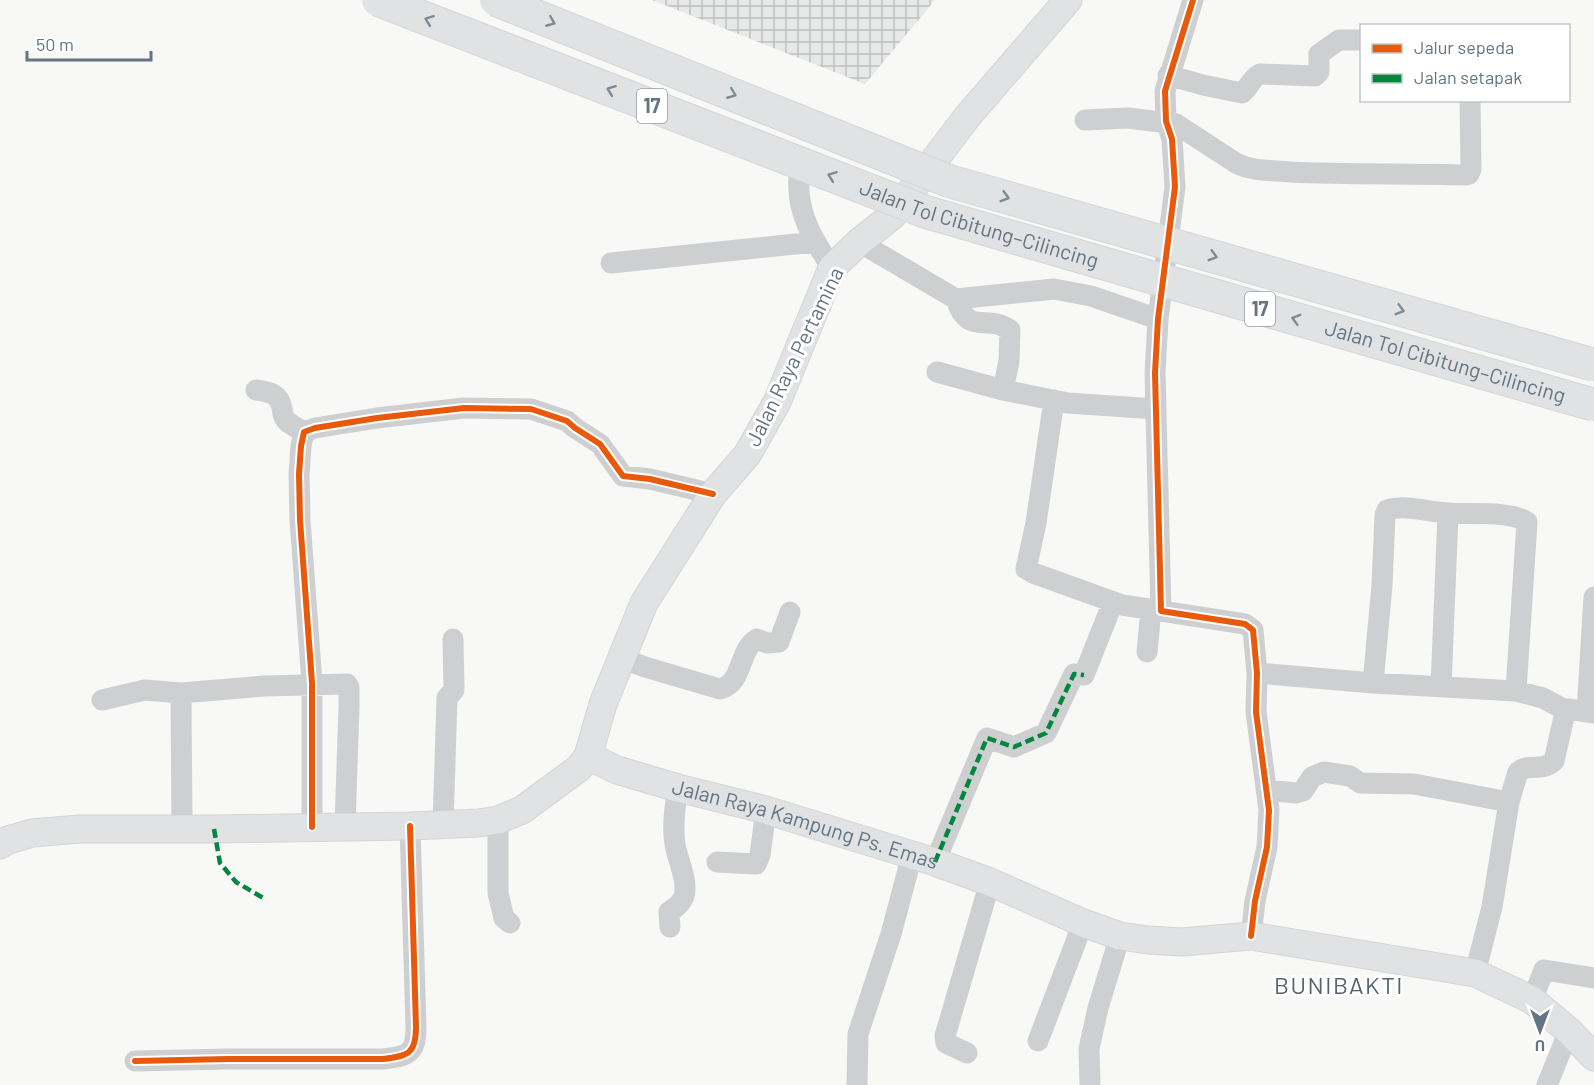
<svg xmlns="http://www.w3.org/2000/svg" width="1594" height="1085" font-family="Barlow,sans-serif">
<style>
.industrial{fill:url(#industrial-grid)}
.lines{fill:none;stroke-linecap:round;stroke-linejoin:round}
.major-casing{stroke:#d4d5d5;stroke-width:29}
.minor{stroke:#cecfd0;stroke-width:21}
.major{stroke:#e1e2e3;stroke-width:27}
.highway-bridge-casing{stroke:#d5d6d7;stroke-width:34;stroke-linecap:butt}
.highway-bridge{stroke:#e1e2e3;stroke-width:32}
.quiet{stroke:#00873e;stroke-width:4.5;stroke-dasharray:9 4.5;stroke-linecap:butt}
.cycleway-casing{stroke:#fff;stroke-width:10}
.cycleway{stroke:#e8590c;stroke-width:6}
.oneway{stroke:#7c8b95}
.labels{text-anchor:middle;stroke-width:6;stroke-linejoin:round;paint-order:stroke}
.shield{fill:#fff;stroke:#929ea8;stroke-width:1.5}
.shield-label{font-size:20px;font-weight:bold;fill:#637582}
.street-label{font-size:21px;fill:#637582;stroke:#fff}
.quarter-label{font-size:24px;letter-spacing:1.5px;fill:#55636c;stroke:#fff}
</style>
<defs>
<pattern id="industrial-grid" width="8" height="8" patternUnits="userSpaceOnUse" patternTransform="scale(1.5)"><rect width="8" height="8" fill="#e7e8e8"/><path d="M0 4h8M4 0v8" fill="none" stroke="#bfc1c1"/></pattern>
</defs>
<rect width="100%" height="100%" fill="#f8f8f7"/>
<path class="industrial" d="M 652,0 L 935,0 L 865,84 Z"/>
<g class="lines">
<defs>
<g id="major">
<path id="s1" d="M 588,756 L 617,770 L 678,788 L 766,810 L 935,862 L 990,882 L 1083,923 L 1120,936 L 1148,940 L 1182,942 L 1251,936 L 1475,973 L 1532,1000 L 1569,1031 L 1594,1057"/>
<path d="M 0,845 L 8,840 L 32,833 L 79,829 L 214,829 L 410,826 L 479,823 L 498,820 L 522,810 L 579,768 L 588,756 L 603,704 L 644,603 L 713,494 L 747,455 L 777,402 L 832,268 L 859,242 L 892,216 L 967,117 L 1068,0"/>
</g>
</defs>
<use href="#major" class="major-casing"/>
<path class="minor" d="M 1193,0 L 1165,91 L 1166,121 L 1172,139 L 1175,187 L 1158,319 L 1155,373 L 1161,611 L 1245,624 L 1253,630 L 1257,673 L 1256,712 L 1269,810 L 1267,847 L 1255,901 L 1251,936
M 1168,75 L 1203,85 L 1242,93 C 1249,88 1252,77 1260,74 L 1315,76 L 1319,72 L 1319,54 L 1339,40 L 1362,40
M 1085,120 L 1128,118 L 1176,124 L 1236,163 C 1253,172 1272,170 1291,172 C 1349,175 1408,173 1466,175 L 1469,174 L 1471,169 L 1470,100
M 799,175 C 796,212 812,238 832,268
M 859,242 L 956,299 C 968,337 987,313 1010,330 L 1009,361 L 1003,390
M 611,263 L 815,242
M 956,299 L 1054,289 L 1091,296 L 1158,319
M 937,372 L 1003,390 L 1068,403 L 1156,409
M 256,390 C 269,392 279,393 282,408 C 283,411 282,414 284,417 C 287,424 298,428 304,432
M 1054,400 L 1036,523 L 1026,569 L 1033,573 L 1122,605 L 1161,611
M 1147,652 L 1151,610
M 621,658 L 645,667 L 720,689 C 744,683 738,650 757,639 L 767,643 L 779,642 L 790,612
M 1257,673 L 1373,683 L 1516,691 L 1543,698 L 1567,711
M 1373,683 L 1382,585 L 1385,515 L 1387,510 C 1405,504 1429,512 1448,513 C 1469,515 1509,510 1527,522 L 1516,691
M 1441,687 L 1448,514
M 181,693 L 182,829
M 102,700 L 145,690 L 181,693 L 264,686 L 347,684 L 349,687 L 349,706 L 345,826
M 1587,712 L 1594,597
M 1266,790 L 1296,793 L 1303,791 L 1312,777 L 1324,772 L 1350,776 L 1360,783 L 1414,784 L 1509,802
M 498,820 L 498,893 L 504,918 L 510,923
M 443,825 L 447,698 L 454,690 L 453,639
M 312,827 L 312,683 L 300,520 L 299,474 L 301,446 L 304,432 L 315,428 L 377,418 L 464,408 L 531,409 L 567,421 L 575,428 L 600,444 L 623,476 L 650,479 L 713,494
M 717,862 L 756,864 L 760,855 L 766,810
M 935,862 L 987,738 L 1014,747 L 1046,733 L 1074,674 L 1084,675 L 1113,602
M 670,927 L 669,912 C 673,909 677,907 680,903 C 693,889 677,860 675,844 C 672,826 675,806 678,788
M 1475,973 L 1492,907 L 1509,802 L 1518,772 C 1530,762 1540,773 1554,761 L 1564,717 L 1568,709 L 1594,713
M 1532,1000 L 1544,970 L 1594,978
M 1038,1041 L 1083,923
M 967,1053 L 946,1043 L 945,1036 L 990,882
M 135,1061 L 228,1059 L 383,1059 C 408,1056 416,1054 416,1027 L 410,826
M 857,1085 L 858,1034 L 891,934 L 912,855
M 1090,1085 L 1089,1049 L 1098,1008 L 1120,936
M 1547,1085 L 1569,1031"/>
<use href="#major" class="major"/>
<defs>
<g id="highway-bridge">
<path id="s2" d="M 378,0 L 926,212 L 1594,405"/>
<path d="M 496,0 L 949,181 L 1594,365"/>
</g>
</defs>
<use href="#highway-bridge" class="highway-bridge-casing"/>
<use href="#highway-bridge" class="highway-bridge"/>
<path class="quiet" d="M 214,829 L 220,863 L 236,882 L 265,899
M 935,862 L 987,738 L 1014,747 L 1046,733 L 1074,674 L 1084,675"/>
<defs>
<path id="cycleway" d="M 1193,0 L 1165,91 L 1166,121 L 1172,139 L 1175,187 L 1158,319 L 1155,373 L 1161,611 L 1245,624 L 1253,630 L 1257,673 L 1256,712 L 1269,810 L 1267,847 L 1255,901 L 1251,936
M 312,827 L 312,683 L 300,520 L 299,474 L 301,446 L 304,432 L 315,428 L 377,418 L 464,408 L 531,409 L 567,421 L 575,428 L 600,444 L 623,476 L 650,479 L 713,494
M 135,1061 L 228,1059 L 383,1059 C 408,1056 416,1054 416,1027 L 410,826"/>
</defs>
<use href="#cycleway" class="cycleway-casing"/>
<use href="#cycleway" class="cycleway"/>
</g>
<defs><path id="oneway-chevron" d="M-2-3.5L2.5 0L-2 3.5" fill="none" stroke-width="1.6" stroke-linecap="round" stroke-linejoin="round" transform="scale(1.5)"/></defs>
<g class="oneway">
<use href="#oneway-chevron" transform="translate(429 20) rotate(-159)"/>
<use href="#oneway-chevron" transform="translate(551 22) rotate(22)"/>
<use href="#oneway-chevron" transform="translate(611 90) rotate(-159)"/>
<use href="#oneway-chevron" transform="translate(732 94) rotate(22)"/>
<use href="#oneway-chevron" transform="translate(832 176) rotate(-159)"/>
<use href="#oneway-chevron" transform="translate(1005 197) rotate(16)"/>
<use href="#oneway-chevron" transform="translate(1213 256) rotate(16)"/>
<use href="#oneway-chevron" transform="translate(1400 310) rotate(16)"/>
<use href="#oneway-chevron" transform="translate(1296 319) rotate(-164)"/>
</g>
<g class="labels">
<g class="shield">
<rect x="637" y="89" width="30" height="34" rx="4.5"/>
<rect x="1245" y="292" width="30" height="34" rx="4.5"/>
</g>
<g class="shield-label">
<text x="652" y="113">17</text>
<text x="1260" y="316">17</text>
</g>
<g class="street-label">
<text dy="7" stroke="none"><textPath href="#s2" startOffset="642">Jalan Tol Cibitung–Cilincing</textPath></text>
<text transform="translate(795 357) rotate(-64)" y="7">Jalan Raya Pertamina</text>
<text dy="7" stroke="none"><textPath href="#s2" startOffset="1128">Jalan Tol Cibitung–Cilincing</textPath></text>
<text dy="7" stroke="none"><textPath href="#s1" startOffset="228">Jalan Raya Kampung Ps. Emas</textPath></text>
</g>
<g class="quarter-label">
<text x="1339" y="994">BUNIBAKTI</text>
</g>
</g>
<rect x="1360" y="24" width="210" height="78" fill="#ffffff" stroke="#c1c8cd" stroke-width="1.5"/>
<rect x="1372" y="44" width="30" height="9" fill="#e8590c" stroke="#c1c8cd" stroke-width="1.5"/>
<text x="1414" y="54" font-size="18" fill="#637582">Jalur sepeda</text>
<rect x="1372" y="74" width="30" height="9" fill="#00873e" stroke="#c1c8cd" stroke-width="1.5"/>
<text x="1414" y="84" font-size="18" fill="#637582">Jalan setapak</text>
<g transform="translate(1540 1031) rotate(180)" stroke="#ffffff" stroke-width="4.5" paint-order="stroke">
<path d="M0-4.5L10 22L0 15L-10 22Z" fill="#637582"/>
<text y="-9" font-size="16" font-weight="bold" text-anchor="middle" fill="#637582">U</text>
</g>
<path d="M27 51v9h124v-9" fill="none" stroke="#637582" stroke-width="3"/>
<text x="36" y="51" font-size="18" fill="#637582" stroke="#ffffff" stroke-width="4.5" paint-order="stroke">50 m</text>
</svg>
